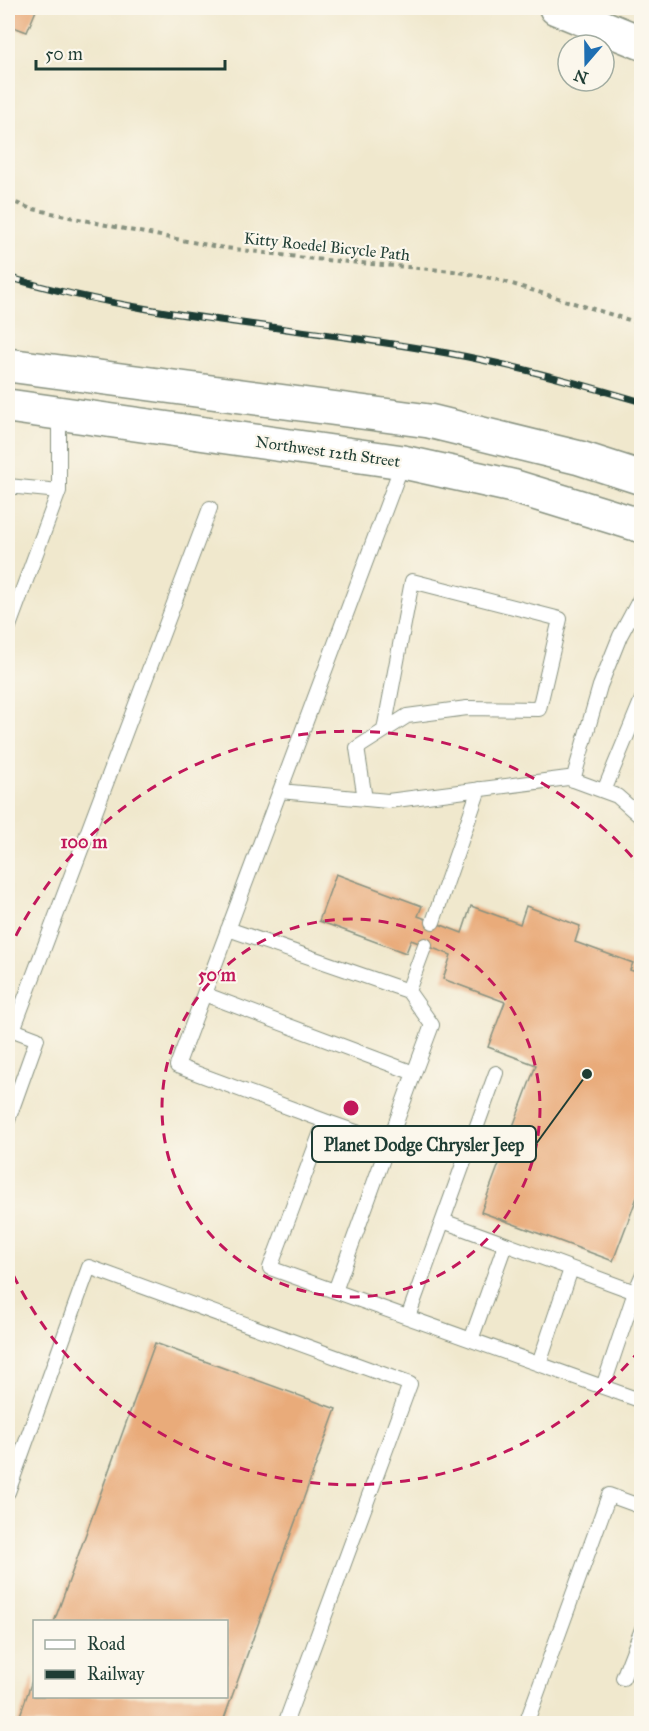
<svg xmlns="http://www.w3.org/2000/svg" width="649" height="1731" font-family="'IM FELL Great Primer',serif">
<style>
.building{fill:#e9ab7a}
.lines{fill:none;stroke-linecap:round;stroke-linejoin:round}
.lane-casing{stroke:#889280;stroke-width:16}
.secondary-casing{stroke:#889280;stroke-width:36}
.highway-casing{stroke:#889280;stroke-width:36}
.path{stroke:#889280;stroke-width:4;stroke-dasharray:4.5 4.5;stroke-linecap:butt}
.lane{stroke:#fff;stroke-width:14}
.secondary{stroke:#fff;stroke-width:33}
.highway{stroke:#fff;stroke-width:33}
.rail-casing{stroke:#1f3d34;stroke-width:7}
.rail{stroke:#fbf7ec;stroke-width:4.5;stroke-dasharray:14;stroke-linecap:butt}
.ring{fill:none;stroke:#c2185b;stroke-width:3;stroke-dasharray:10 8}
.labels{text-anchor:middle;stroke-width:4.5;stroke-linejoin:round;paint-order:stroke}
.street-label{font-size:16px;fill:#1f3d34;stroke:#fbf7ec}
.centre{fill:#c2185b;stroke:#fbf7ec;stroke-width:3}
.ring-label{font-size:18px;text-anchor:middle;font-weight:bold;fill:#c2185b;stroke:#fbf7ec;stroke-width:4.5;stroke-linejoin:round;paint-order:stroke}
.leader{fill:none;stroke:#1f3d34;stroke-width:2}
.callout-dot{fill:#1f3d34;stroke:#fbf7ec;stroke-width:2}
.callout{fill:#fbf7ec;stroke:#1f3d34;stroke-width:2}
.callout-label{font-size:18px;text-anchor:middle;font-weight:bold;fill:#1f3d34}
</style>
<rect width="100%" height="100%" fill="#fbf7ec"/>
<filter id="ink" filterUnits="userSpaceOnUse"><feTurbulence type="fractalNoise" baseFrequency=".0167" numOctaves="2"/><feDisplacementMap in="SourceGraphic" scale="12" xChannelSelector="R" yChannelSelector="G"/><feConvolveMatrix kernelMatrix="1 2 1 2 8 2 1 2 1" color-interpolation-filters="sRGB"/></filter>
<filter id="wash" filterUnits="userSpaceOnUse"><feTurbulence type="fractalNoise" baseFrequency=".008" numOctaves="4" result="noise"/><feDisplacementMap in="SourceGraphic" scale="24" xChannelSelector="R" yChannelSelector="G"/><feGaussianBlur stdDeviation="1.35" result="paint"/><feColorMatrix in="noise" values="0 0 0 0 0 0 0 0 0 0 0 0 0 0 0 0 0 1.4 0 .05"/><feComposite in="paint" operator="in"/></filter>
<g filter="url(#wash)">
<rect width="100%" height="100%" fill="#f0e8cd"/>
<g id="blocks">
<path class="building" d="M 8,8 L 37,8 L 27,32 L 8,25 Z
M 336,874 L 422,906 L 418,916 L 462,933 L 471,906 L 520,924 L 526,906 L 580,926 L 575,942 L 633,963 L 630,970 L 642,974 L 642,1184 L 613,1261 L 481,1212 L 536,1065 L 488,1047 L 505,1002 L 443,979 L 451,955 L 411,940 L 406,953 L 319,921 Z
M 155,1343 L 336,1409 L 222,1724 L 17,1724 L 34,1675 L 34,1696 L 226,1696 L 226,1622 L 54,1622 Z"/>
</g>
</g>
<g filter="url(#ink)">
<use href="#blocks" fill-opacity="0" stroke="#889280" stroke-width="1.5"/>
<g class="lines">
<defs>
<path id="lane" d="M 403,462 L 177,1066 L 325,1121 L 270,1268 L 642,1401
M 8,486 L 59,491
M 8,629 L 59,491 L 59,413
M 573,780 L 600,686 L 620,636 L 642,595
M 280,791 L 388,801 L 568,778 L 617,796 L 642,818
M 604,791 L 642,699
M 365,799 L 357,748 L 407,716 L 467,708 L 539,709 L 560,619 L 412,581 L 384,730
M 433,922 L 479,789
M 228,929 L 408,991 L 425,945
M 204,994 L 414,1073 L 432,1025 L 408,991
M 8,1028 L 37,1039 L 8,1120
M 13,1030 L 210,508
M 325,1121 L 388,1143
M 443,1221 L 635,1292 L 603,1387
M 335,1291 L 414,1073
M 635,1292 L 642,1276
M 408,1317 L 496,1073
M 471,1340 L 505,1245
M 539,1364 L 571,1269
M 8,1492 L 89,1267 L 410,1384 L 285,1724
M 623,1678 L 642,1629
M 526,1724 L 609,1495 L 642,1507"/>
<path id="secondary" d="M 8,365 L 429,421 L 580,458 L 642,478
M 8,406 L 403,462 L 512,486 L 642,526"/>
<path id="highway" d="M 556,8 L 642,43"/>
</defs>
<use href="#lane" class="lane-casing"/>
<use href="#secondary" class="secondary-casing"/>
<use href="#highway" class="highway-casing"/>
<path class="path" d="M 8,200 L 29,208 L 129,230 L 218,247 L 314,259 L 453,271 L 496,279 L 642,324"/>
<use href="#lane" class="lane"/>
<use href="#secondary" class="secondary"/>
<use href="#highway" class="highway"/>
<defs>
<path id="rail" d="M 8,277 C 151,320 301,326 447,353 C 513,365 577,383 642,402"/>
</defs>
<use href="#rail" class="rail-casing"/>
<use href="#rail" class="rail"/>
</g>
</g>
<g class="ring">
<circle cx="351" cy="1108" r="189"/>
<path d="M640 1350A377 377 0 0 1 8 1264M8 952A377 377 0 0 1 640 866"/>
</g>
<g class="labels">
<g class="street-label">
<text transform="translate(327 246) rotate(6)" y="6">Kitty Roedel Bicycle Path</text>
<text transform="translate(328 451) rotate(8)" y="6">Northwest 12th Street</text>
</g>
</g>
<circle cx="351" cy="1108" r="9" class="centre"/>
<g class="ring-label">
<text x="84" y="848">100 m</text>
<text x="217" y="981">50 m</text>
</g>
<path class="leader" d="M587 1074L536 1144"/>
<circle class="callout-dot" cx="587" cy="1074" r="6"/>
<rect class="callout" x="312" y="1126" width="224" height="36" rx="6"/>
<g class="callout-label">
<text x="424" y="1151">Planet Dodge Chrysler Jeep</text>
</g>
<rect width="649" height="1731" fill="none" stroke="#fbf7ec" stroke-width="30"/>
<rect x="33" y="1620" width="195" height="78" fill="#fbf7ec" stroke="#a3ada2" stroke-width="1.5"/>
<rect x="45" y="1640" width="30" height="9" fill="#ffffff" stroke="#a3ada2" stroke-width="1.5"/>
<text x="87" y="1650" font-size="18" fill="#1f3d34">Road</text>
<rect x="45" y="1670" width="30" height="9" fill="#1f3d34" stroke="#a3ada2" stroke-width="1.5"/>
<text x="87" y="1680" font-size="18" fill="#1f3d34">Railway</text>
<g transform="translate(586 63) rotate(200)"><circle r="28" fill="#fbf7ec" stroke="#a3ada2" stroke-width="1.5"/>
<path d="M0-4.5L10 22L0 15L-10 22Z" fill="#1f6fb2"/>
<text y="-9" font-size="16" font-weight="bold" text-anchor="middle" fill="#1f3d34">N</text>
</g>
<path d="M36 60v9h189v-9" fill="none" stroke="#1f3d34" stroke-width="3"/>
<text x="45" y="60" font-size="18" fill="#1f3d34" stroke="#fbf7ec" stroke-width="4.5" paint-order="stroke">50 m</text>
</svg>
